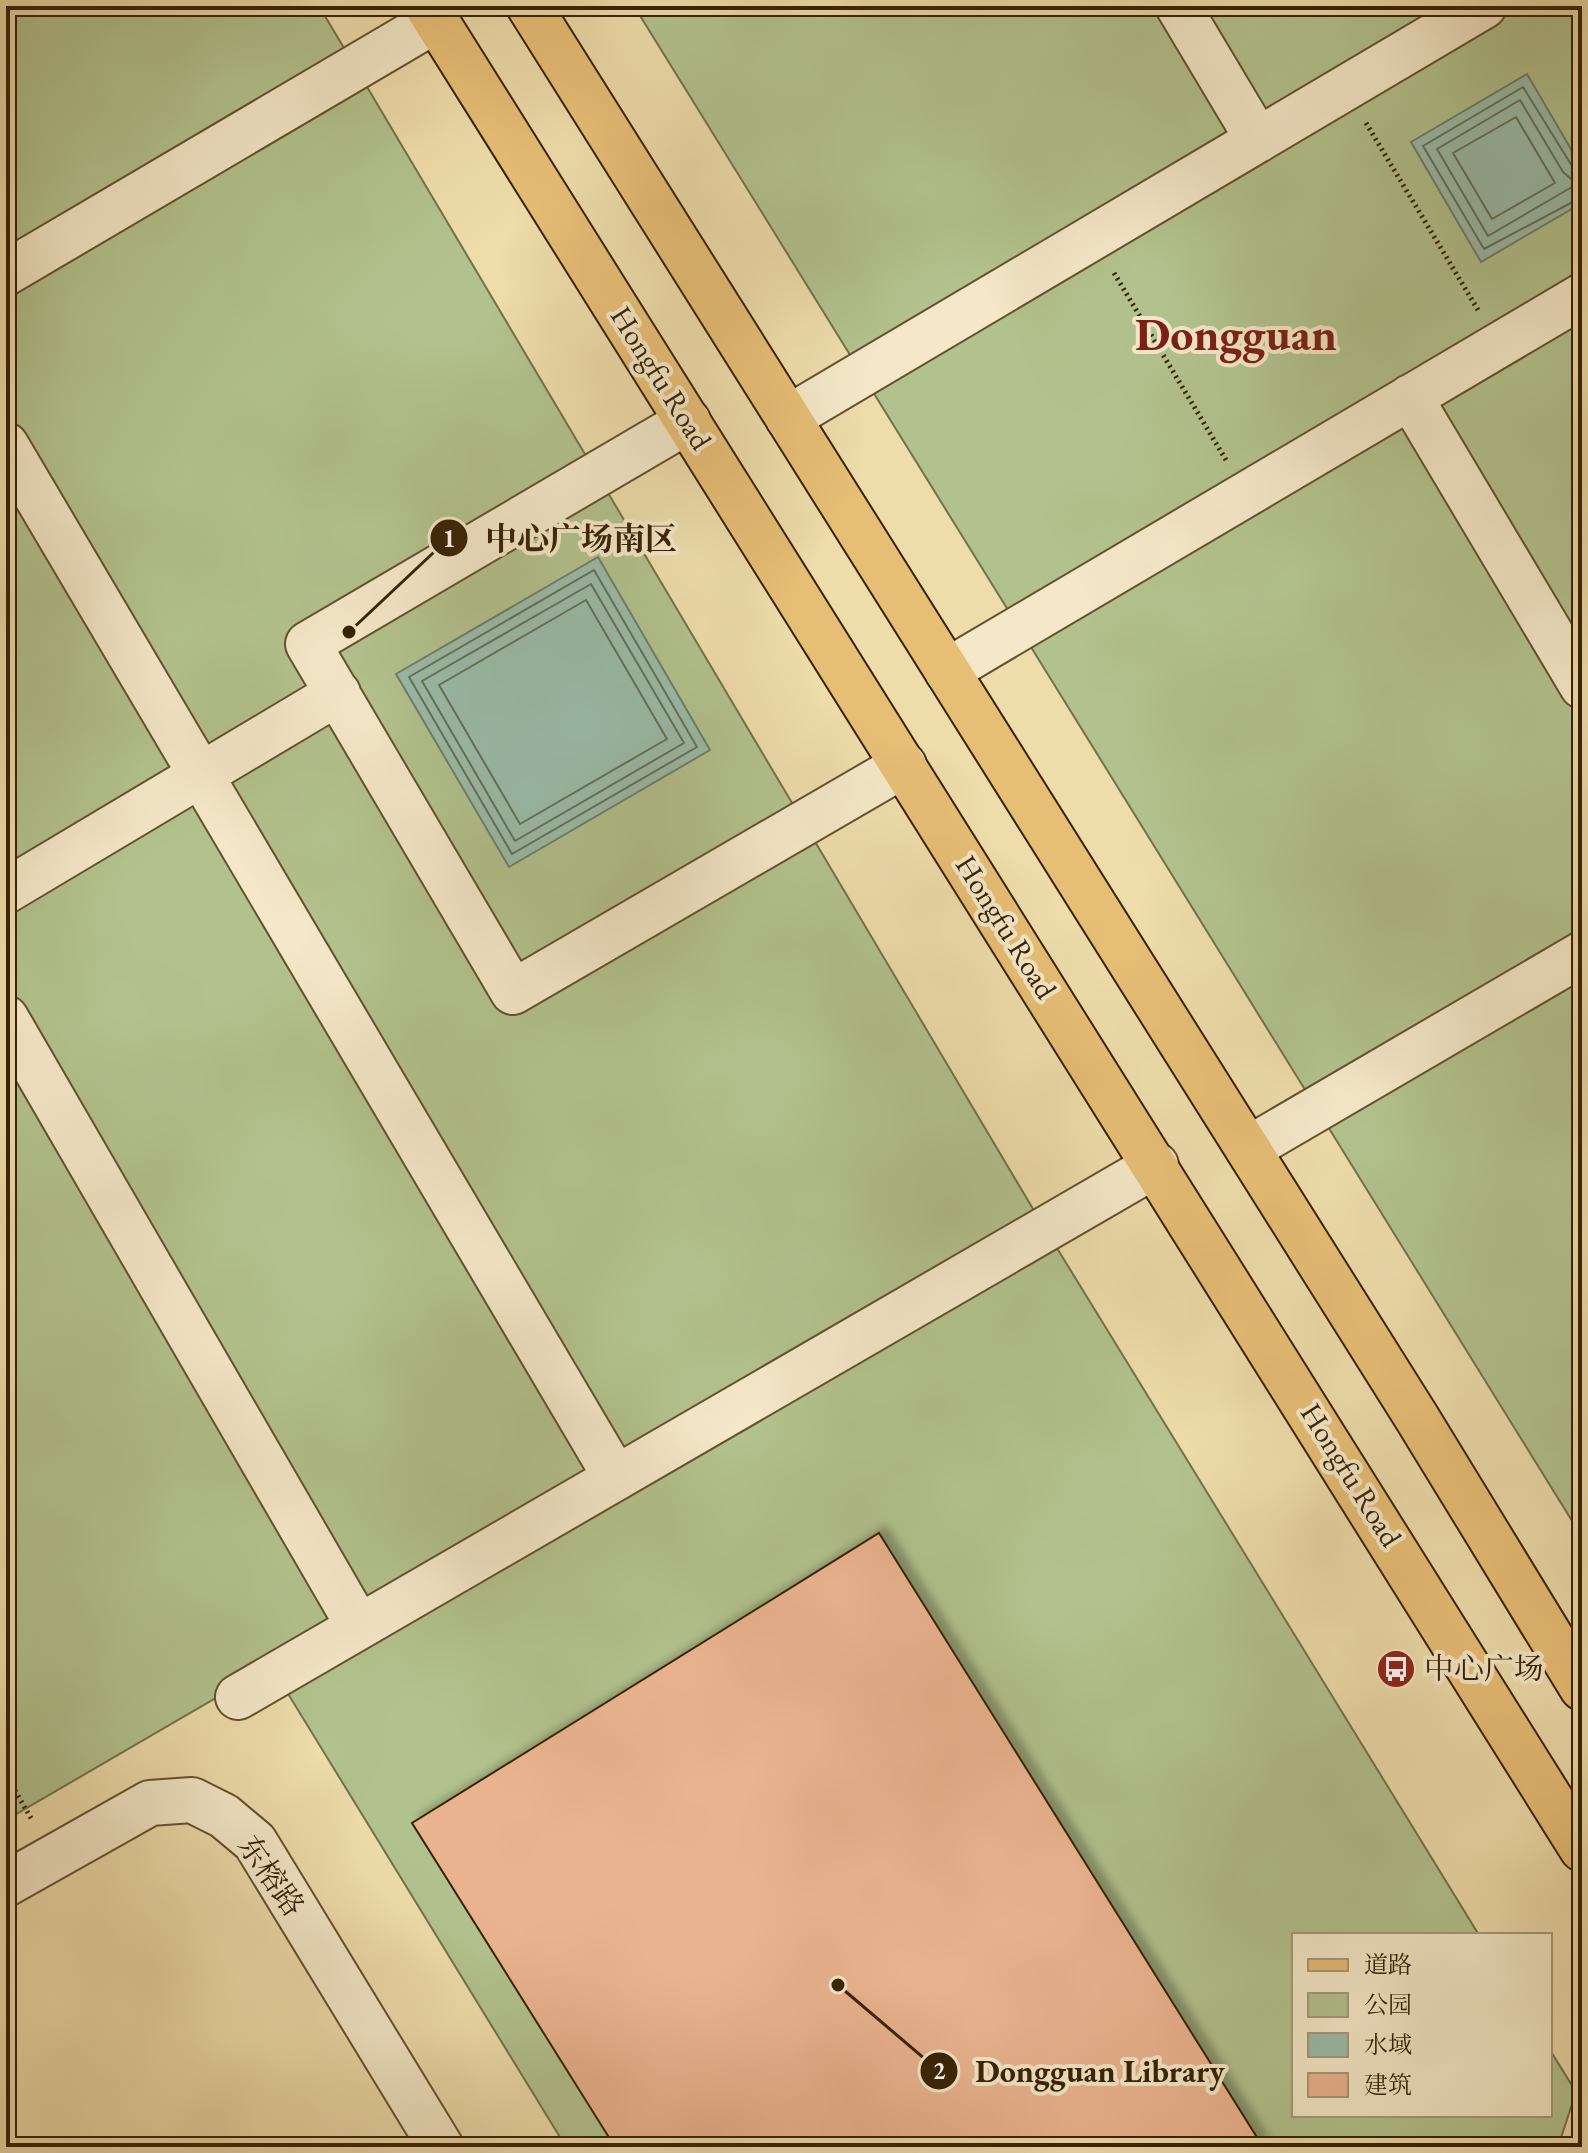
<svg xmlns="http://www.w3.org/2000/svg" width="1588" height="2153" font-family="'EB Garamond','Noto Serif SC',serif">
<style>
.green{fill:#b2c28e;stroke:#747249;stroke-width:2}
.water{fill:#99bcaa;stroke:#727e68;stroke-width:2}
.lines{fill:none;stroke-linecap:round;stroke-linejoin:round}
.shore{stroke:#686f57;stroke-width:2}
.building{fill:#e9b38f;stroke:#372204;stroke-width:2;filter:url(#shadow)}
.minor-casing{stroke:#65502e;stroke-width:48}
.major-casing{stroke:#372204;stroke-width:48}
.path{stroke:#372204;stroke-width:5;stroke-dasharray:2 4;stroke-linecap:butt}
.minor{stroke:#f4e8c8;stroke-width:44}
.major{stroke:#e7be76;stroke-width:44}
.labels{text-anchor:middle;stroke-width:8;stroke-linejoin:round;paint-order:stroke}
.street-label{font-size:30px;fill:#372204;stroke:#f4e8c8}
.poi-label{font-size:30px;fill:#372204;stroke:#f4e8c8;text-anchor:start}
.town-label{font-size:46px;font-weight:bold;fill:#7a1f14;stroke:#f4e8c8}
.leader{fill:none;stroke:#372204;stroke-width:3}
.callout-dot{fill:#372204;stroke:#f4e8c8;stroke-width:3}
.mark-label{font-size:24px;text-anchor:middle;font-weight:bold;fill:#fff}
.callout-label{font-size:32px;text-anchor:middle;font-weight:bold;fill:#372204;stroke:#f4e8c8;stroke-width:8;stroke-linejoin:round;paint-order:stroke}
</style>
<defs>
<filter id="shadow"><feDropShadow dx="7" dy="-7" stdDeviation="4" flood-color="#0004"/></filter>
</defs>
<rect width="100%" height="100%" fill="#eedcab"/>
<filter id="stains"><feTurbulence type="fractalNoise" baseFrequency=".0025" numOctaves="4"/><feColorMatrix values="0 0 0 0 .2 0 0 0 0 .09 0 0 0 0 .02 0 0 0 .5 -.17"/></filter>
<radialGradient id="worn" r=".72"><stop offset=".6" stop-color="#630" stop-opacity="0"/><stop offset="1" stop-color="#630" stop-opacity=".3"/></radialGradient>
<path class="green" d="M 6,6 L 319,6 L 1036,1214 L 1479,1935 L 1294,1935 L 1294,2115 L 1550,2115 L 1550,2050 L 1576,2092 L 1558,2147 L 566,2147 L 271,1666 L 6,1820 Z
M 634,6 L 1582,6 L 1582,1537 Z"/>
<path class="water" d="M 1527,74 L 1582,168 L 1582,203 L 1481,262 L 1411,142 Z
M 598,557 L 710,750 L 509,867 L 396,674 Z"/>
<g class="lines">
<path class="shore" d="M 1520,100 L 1563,172 L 1577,184 L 1488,236 L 1437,149 Z
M 1516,117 L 1555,183 L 1492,219 L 1453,153 Z
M 1582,170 L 1572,166 L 1523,87 L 1423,146 L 1484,249 L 1582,197
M 594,570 L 697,747 L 512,854 L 409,677 Z
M 591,584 L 684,743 L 515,841 L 422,681 Z
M 586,600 L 667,739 L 520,824 L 439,685 Z"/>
</g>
<path class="building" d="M 879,1533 L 1263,2147 L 615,2147 L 412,1823 Z"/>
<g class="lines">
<defs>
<path id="minor" d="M 1178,6 L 1258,140
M 6,273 L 436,20
M 1410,397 L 1582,686
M 788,418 L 1484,6
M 688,421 L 308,644 L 513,992 L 904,765
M 6,445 L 616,1478
M 947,671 L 1582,296
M 6,891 L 338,693
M 6,1018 L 359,1627
M 1248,1149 L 1582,954
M 238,1697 L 1156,1165
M 6,1884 L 150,1803 L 192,1800 L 224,1816 L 255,1842 L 441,2147"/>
<path id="major" d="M 427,6 L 1582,1849
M 529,6 L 1417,1418 L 1582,1688"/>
</defs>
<use href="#minor" class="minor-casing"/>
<use href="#major" class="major-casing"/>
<path class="path" d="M 1366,123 L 1478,310
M 1114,273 L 1226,460
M 6,1775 L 32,1820"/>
<use href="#minor" class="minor"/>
<use href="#major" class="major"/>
</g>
<defs>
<symbol id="bus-disc" viewBox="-11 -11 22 22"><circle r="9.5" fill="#8f2418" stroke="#f4e8c8"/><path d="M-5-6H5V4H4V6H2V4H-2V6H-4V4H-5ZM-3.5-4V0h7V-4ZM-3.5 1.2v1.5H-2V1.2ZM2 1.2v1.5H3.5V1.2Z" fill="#fff"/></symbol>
</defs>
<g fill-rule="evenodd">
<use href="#bus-disc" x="1374" y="1647" width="44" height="44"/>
</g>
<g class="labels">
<g class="street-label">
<text transform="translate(661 378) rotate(58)" y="10">Hongfu Road</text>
<text transform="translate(1006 927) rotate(58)" y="10">Hongfu Road</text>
<text transform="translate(1351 1475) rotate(58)" y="10">Hongfu Road</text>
<text transform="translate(271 1876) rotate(55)" y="10">东榕路</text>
</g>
<g class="poi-label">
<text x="1424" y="1679">中心广场</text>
</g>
<g class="town-label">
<text x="1236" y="350">Dongguan</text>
</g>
</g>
<path class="leader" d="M349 632L449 538M838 1985L939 2071"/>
<g class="callout-dot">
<circle cx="349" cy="632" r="8"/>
<circle cx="838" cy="1985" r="8"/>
<circle cx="449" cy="538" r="20"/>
<circle cx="939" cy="2071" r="20"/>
</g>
<g class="mark-label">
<text x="449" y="547">1</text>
<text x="939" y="2079">2</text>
</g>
<g class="callout-label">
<text x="581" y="550">中心广场南区</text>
<text x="1100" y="2082">Dongguan Library</text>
</g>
<rect width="1588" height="2153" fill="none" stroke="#eedcab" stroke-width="32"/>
<rect x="8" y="8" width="1572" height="2137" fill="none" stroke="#372204" stroke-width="4"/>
<rect x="16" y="16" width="1556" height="2121" fill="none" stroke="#372204" stroke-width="2"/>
<rect x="1292" y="1933" width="260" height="184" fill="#f4e8c8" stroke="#a8997a" stroke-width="2"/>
<rect x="1308" y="1959" width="40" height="12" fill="#e7be76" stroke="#a8997a" stroke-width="2"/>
<text x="1364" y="1973" font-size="24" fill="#372204">道路</text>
<rect x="1308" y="1993" width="40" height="24" fill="#b2c28e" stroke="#a8997a" stroke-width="2"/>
<text x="1364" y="2013" font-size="24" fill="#372204">公园</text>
<rect x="1308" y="2033" width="40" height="24" fill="#99bcaa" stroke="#a8997a" stroke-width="2"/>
<text x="1364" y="2053" font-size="24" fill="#372204">水域</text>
<rect x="1308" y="2073" width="40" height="24" fill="#e9b38f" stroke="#a8997a" stroke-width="2"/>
<text x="1364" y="2093" font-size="24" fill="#372204">建筑</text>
<rect width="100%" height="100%" filter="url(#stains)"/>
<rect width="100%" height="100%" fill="url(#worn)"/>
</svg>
